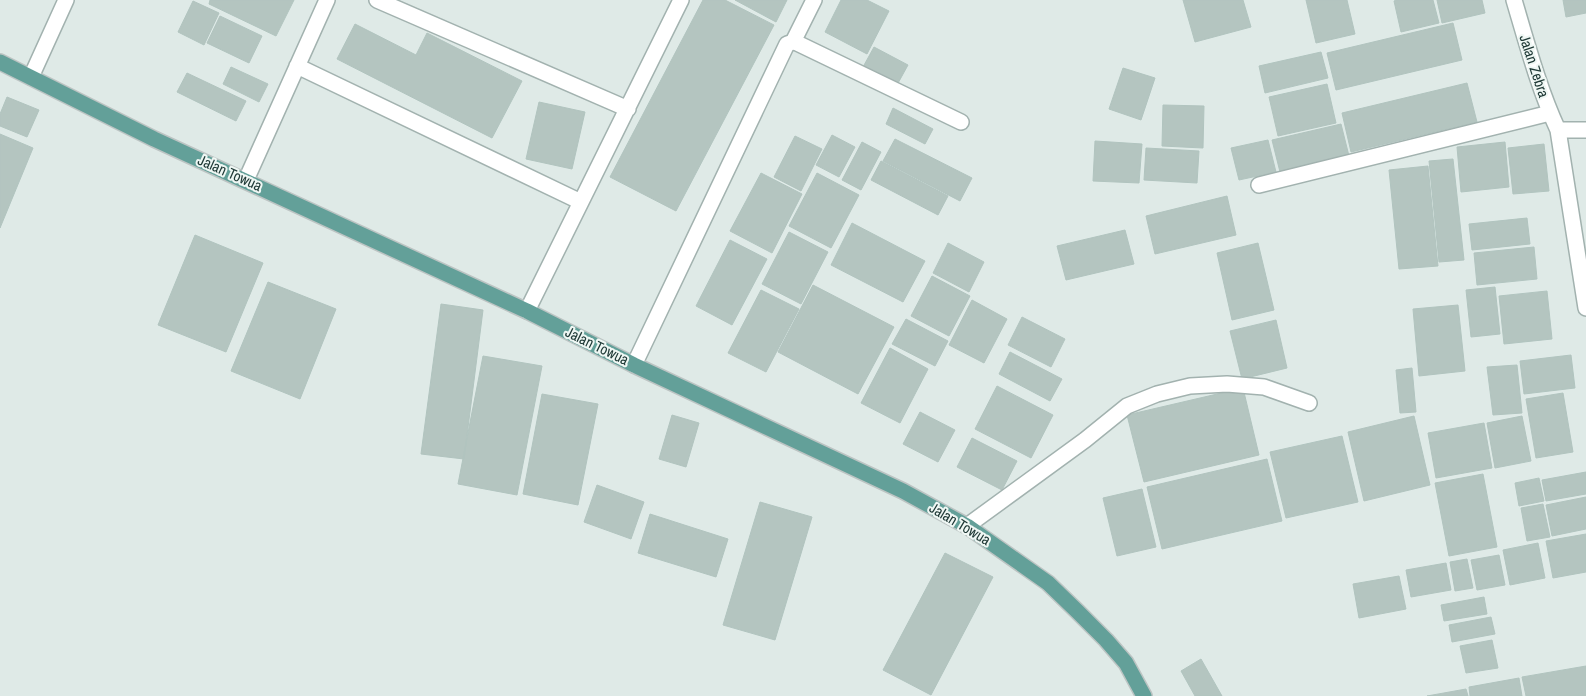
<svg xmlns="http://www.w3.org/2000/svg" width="1586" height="696" font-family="'Archivo Narrow',sans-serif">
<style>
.building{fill:#b4c5c0;stroke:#b1c4bf}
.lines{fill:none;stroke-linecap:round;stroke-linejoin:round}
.minor-casing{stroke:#a2b2af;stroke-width:18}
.major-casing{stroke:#bcc4c3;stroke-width:18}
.minor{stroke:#fff;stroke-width:15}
.major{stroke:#63a099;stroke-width:15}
.labels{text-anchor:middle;stroke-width:4;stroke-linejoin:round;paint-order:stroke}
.street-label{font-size:15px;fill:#203a37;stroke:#eff7f4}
</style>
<rect width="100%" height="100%" fill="#dfeae7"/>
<path class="building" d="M 210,0 L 294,0 L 276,36 L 209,4 Z
M 703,0 L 725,0 L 774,25 L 676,211 L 610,177 Z
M 735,0 L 787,0 L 776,22 Z
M 841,0 L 867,0 L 889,11 L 867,54 L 825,32 Z
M 1183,0 L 1243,0 L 1251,27 L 1195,42 Z
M 1306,0 L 1347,0 L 1355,34 L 1316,43 Z
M 1396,0 L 1433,0 L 1439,23 L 1401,32 L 1394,1 Z
M 1437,0 L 1482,0 L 1485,13 L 1442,23 Z
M 1563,0 L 1586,0 L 1586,13 L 1566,17 Z
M 193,1 L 219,13 L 204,45 L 178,32 Z
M 220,16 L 262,36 L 249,63 L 207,43 Z
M 1453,23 L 1462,60 L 1336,90 L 1327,53 Z
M 355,24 L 416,55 L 427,33 L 522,81 L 492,138 L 337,59 Z
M 874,47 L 908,65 L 897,85 L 863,67 Z
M 1321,52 L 1328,78 L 1265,93 L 1259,66 Z
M 231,67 L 268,84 L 259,102 L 223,84 Z
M 1123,68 L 1155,78 L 1141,120 L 1109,109 Z
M 187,73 L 246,101 L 236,121 L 177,92 Z
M 1467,83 L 1477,122 L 1351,152 L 1342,113 Z
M 1327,84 L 1336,123 L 1278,136 L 1269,97 Z
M 7,97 L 39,110 L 27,137 L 0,126 L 0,114 Z
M 539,102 L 585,112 L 572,169 L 526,159 Z
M 1163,105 L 1204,106 L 1203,148 L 1162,146 Z
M 893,108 L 933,129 L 925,144 L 886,124 Z
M 1341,124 L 1349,156 L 1280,172 L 1272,140 Z
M 0,134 L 33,148 L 0,228 Z
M 832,135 L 855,147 L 839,177 L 816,165 Z
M 795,136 L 822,149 L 801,191 L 774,177 Z
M 895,139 L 972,178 L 960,201 L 883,161 Z
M 1268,140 L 1276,172 L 1239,180 L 1231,148 Z
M 1095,141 L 1142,144 L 1139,183 L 1093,181 Z
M 862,142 L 881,152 L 861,190 L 842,180 Z
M 1505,142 L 1509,187 L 1461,192 L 1457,147 Z
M 1544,144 L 1549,191 L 1513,194 L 1508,148 Z
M 1146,148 L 1199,151 L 1197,183 L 1144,180 Z
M 1453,159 L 1464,260 L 1439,262 L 1429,161 Z
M 881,161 L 948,196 L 938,215 L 871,180 Z
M 1428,166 L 1438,266 L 1399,269 L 1389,170 Z
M 761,173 L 802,194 L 772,253 L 730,231 Z
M 817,173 L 859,195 L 831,248 L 789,226 Z
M 1227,196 L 1236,235 L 1155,254 L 1146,216 Z
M 1527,218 L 1530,244 L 1472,250 L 1469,224 Z
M 852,223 L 925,261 L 903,302 L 831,265 Z
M 1125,230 L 1134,264 L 1066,280 L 1057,246 Z
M 789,232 L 828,252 L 801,304 L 762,284 Z
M 195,235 L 263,263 L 226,352 L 158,325 Z
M 730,240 L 767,259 L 732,325 L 696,306 Z
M 948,243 L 984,262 L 969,292 L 933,273 Z
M 1258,243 L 1274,310 L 1232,320 L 1217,253 Z
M 1534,247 L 1537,279 L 1477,285 L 1474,253 Z
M 932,276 L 970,296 L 949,336 L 911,316 Z
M 268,282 L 336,309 L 300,399 L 231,371 Z
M 813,285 L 894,327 L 858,394 L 778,352 Z
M 1495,287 L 1500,334 L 1471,337 L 1466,290 Z
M 761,290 L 799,309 L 766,372 L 728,353 Z
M 1547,291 L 1552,339 L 1504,344 L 1499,296 Z
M 972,300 L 1007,319 L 984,363 L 949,345 Z
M 441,304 L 483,310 L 464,459 L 421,454 Z
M 1458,305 L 1465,371 L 1419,376 L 1413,309 Z
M 1022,317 L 1065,339 L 1051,367 L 1008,345 Z
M 906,319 L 948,341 L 935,366 L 892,344 Z
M 1276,320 L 1287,368 L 1242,379 L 1230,331 Z
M 890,348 L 928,369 L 900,423 L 861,403 Z
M 1010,352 L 1062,379 L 1050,401 L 999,374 Z
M 1571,355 L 1575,388 L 1524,394 L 1520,361 Z
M 483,356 L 542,366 L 517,495 L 458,484 Z
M 1517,365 L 1522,413 L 1493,415 L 1487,367 Z
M 1412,368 L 1416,412 L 1400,413 L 1396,370 Z
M 997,386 L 1053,415 L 1031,458 L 975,429 Z
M 1243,388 L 1259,455 L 1144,482 L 1127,415 Z
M 1563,393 L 1573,452 L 1536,458 L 1526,399 Z
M 542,394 L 598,404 L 578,505 L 523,494 Z
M 920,412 L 955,430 L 938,462 L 903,444 Z
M 672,415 L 699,423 L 686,467 L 659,459 Z
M 1414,416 L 1430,485 L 1364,501 L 1348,432 Z
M 1522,416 L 1531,461 L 1495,468 L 1487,423 Z
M 1484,423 L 1492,468 L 1436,478 L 1428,433 Z
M 1342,436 L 1358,502 L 1286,518 L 1270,452 Z
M 972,438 L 1017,461 L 1002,490 L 957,467 Z
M 1267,459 L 1282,521 L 1162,549 L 1147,487 Z
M 1586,472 L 1586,494 L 1546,501 L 1542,480 Z
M 1483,474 L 1497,547 L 1449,556 L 1435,483 Z
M 1539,478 L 1544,501 L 1519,506 L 1515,483 Z
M 597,485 L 644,502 L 631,539 L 584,522 Z
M 1142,489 L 1156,547 L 1117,556 L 1103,498 Z
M 1586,497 L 1586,529 L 1552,536 L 1546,505 Z
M 760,502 L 812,517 L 775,640 L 723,625 Z
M 1543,504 L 1550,537 L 1527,541 L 1521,508 Z
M 650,514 L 728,539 L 716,577 L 638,553 Z
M 1586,534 L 1586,572 L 1553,578 L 1546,541 Z
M 1538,543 L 1545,578 L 1510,585 L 1503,550 Z
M 945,553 L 993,577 L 931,695 L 883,670 Z
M 1499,555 L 1505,585 L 1477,590 L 1471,560 Z
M 1467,559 L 1473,588 L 1455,591 L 1450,562 Z
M 1446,563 L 1451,590 L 1411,597 L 1406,570 Z
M 1399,576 L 1406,609 L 1359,618 L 1353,584 Z
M 1484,597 L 1487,614 L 1444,621 L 1441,605 Z
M 1491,617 L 1495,634 L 1452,642 L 1449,625 Z
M 1492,640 L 1498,668 L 1466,673 L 1460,646 Z
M 1201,659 L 1222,696 L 1195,696 L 1181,671 Z
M 1586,666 L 1586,696 L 1526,696 L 1522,677 Z
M 1519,678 L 1522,696 L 1470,696 L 1469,687 Z
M 1466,689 L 1468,696 L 1427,696 Z"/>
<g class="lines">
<defs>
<path id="minor" d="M 377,0 L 628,109
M 1514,0 C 1527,44 1539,89 1558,130 L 1586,308
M 793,42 L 814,0
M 297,66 L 581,202
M 31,77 L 66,0
M 1558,130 L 1586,130
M 246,180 L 327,0
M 1259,185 L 1550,113
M 527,311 L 681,0
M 634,365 L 787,44 L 793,42 L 797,43 L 961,122
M 967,526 L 1085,440 L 1127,406 L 1157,394 L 1190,386 L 1227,384 L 1264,387 L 1309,403"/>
<path id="major" d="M 0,62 L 154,139 L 527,311 L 634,365 L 903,491 L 967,526 L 1048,583 L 1078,612 L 1106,640 L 1126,663 L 1144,696"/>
</defs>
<use href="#minor" class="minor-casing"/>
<use href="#major" class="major-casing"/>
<use href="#minor" class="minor"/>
<use href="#major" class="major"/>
</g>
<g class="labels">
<g class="street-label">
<text transform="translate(1534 66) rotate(72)" y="5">Jalan Zebra</text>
<text transform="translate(230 173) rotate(24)" y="5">Jalan Towua</text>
<text transform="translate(597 346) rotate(26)" y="5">Jalan Towua</text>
<text transform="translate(960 524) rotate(31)" y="5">Jalan Towua</text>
</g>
</g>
</svg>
